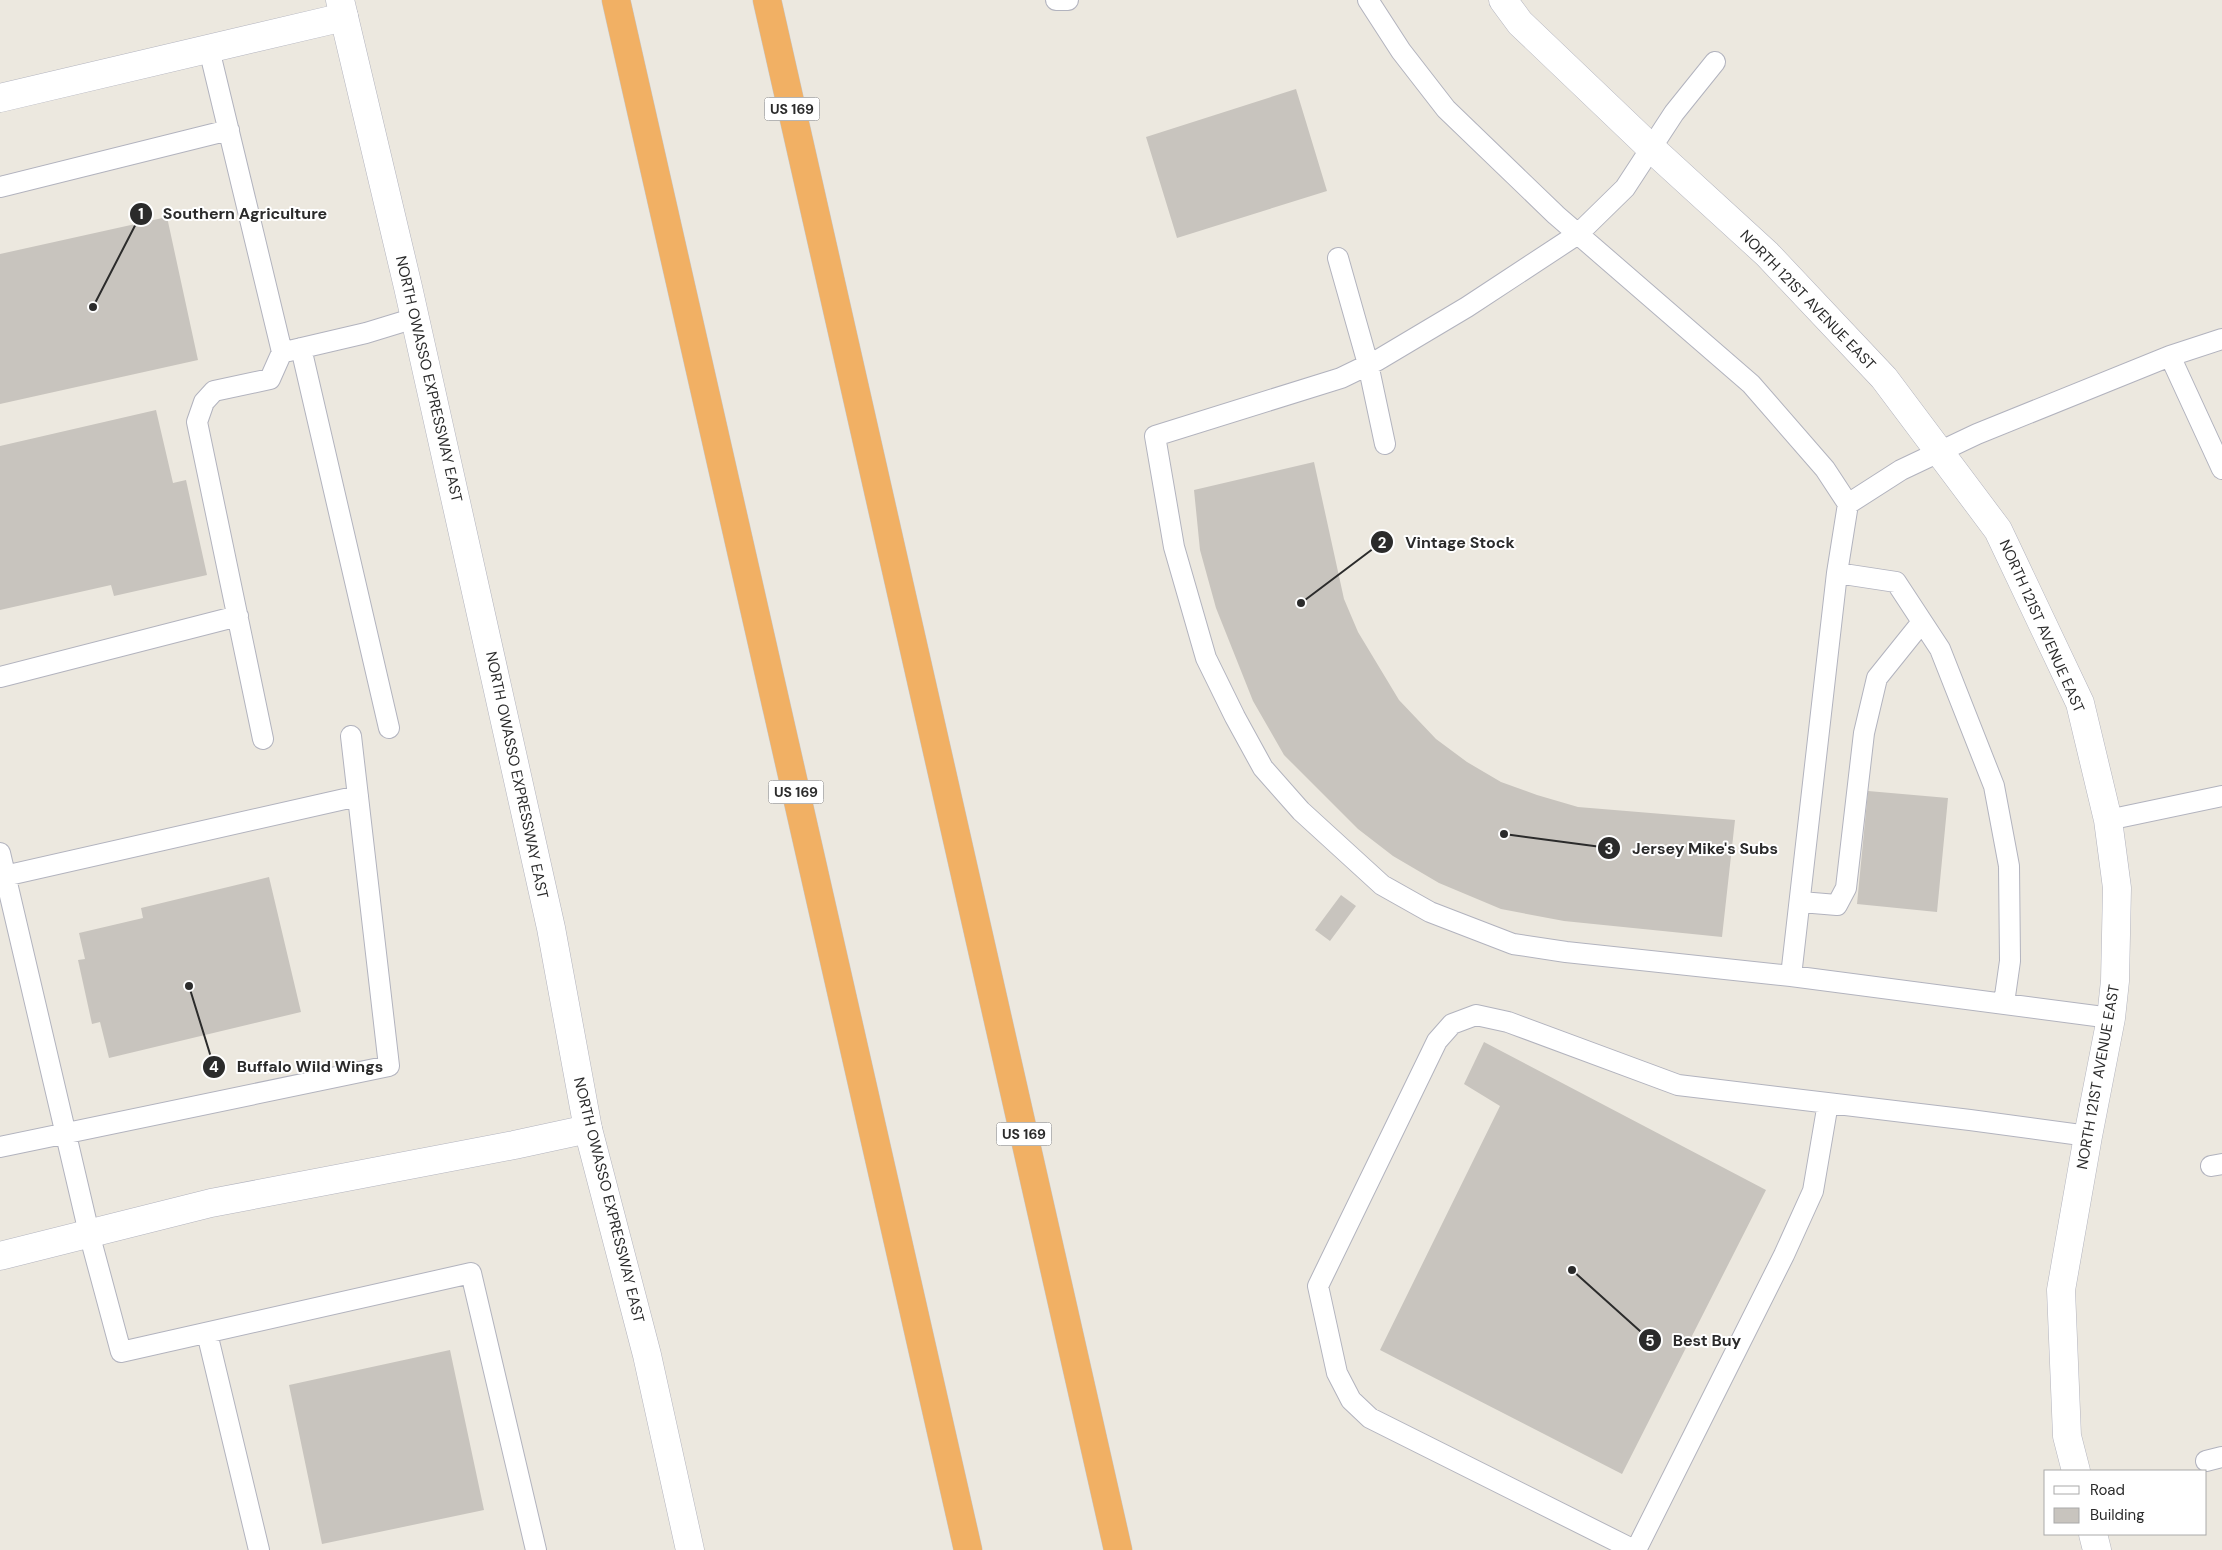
<svg xmlns="http://www.w3.org/2000/svg" width="2222" height="1550" font-family="'DM Sans',sans-serif">
<style>
.building{fill:#c8c4be}
.lines{fill:none;stroke-linecap:round;stroke-linejoin:round}
.lane-casing{stroke:#b2b3be;stroke-width:22}
.street-casing{stroke:#b2b3be;stroke-width:29}
.secondary-casing{stroke:#b2b3be;stroke-width:29}
.highway-casing{stroke:#c8c8c8;stroke-width:29}
.lane{stroke:#fff;stroke-width:20}
.street{stroke:#fff;stroke-width:28}
.secondary{stroke:#fff;stroke-width:28}
.highway{stroke:#f1b064;stroke-width:28}
.labels{text-anchor:middle;stroke-width:4;stroke-linejoin:round;paint-order:stroke}
.shield{fill:#fff;stroke:#6b6b6b;stroke-width:1}
.shield-label{font-size:14px;font-weight:bold;fill:#2b2b2b}
.street-label{font-size:15px;fill:#2b2b2b;stroke:#fff}
.leader{fill:none;stroke:#2b2b2b;stroke-width:2}
.callout-dot{fill:#2b2b2b;stroke:#fff;stroke-width:2}
.mark-label{font-size:15px;text-anchor:middle;font-weight:bold;fill:#fff}
.callout-label{font-size:16px;text-anchor:middle;font-weight:bold;fill:#2b2b2b;stroke:#fff;stroke-width:4;stroke-linejoin:round;paint-order:stroke}
</style>
<rect width="100%" height="100%" fill="#ece8df"/>
<path class="building" d="M 1296,89 L 1327,191 L 1177,238 L 1146,137 Z
M 167,217 L 198,360 L 0,404 L 0,254 Z
M 156,410 L 173,483 L 186,480 L 207,575 L 114,596 L 111,585 L 0,610 L 0,446 Z
M 1314,462 L 1344,599 L 1358,632 L 1399,700 L 1436,739 L 1467,762 L 1501,782 L 1537,795 L 1578,807 L 1735,820 L 1722,937 L 1564,921 L 1501,909 L 1439,883 L 1393,856 L 1358,829 L 1284,755 L 1253,701 L 1216,608 L 1200,550 L 1194,490 Z
M 1868,791 L 1948,798 L 1937,912 L 1857,904 Z
M 269,877 L 301,1012 L 109,1058 L 100,1022 L 92,1024 L 78,960 L 85,959 L 79,933 L 143,918 L 141,908 Z
M 1341,895 L 1356,906 L 1330,941 L 1315,930 Z
M 1484,1042 L 1766,1190 L 1622,1474 L 1380,1350 L 1500,1106 L 1464,1084 Z
M 450,1350 L 484,1510 L 322,1544 L 289,1385 Z"/>
<g class="lines">
<defs>
<path id="lane" d="M 1056,0 L 1068,0
M 1368,0 L 1401,51 L 1446,109 L 1556,215 L 1751,384 L 1825,469 L 1848,504 L 1837,573 L 1791,976
M 209,49 L 282,352 L 270,379 L 214,391 L 204,402 L 197,422 L 263,739
M 1715,62 L 1674,113 L 1625,188 L 1578,234 L 1467,307 L 1378,360 L 1341,378 L 1155,436 L 1174,547 L 1206,658 L 1235,717 L 1263,768 L 1301,811 L 1382,885 L 1430,912 L 1513,944 L 1566,952 L 1791,976 L 2111,1018
M 0,187 L 229,130
M 1338,258 L 1368,364 L 1385,444
M 301,348 L 389,728
M 289,351 L 366,333 L 415,318
M 2170,356 L 2222,469
M 1848,504 L 1901,470 L 1977,434 L 2170,356 L 2222,339
M 1837,573 L 1896,582 L 1940,649 L 1994,786 L 2009,866 L 2010,961 L 2004,1003
M 0,677 L 238,616
M 2108,820 L 2222,796
M 0,853 L 89,1233 L 121,1352 L 471,1273 L 536,1550
M 0,877 L 358,796
M 1801,902 L 1837,905 L 1846,888 L 1864,733 L 1877,678 L 1922,622
M 0,1147 L 389,1066 L 351,736
M 2211,1166 L 2222,1164
M 207,1333 L 259,1550
M 2206,1461 L 2222,1457
M 1634,1550 L 1370,1418 L 1351,1400 L 1337,1373 L 1318,1286 L 1437,1041 L 1452,1024 L 1476,1015 L 1508,1022 L 1678,1085 L 1970,1120 L 2088,1136
M 1636,1550 L 1784,1255 L 1813,1191 L 1828,1103"/>
<path id="street" d="M 0,98 L 344,17
M 0,1256 L 211,1203 L 514,1145 L 588,1129"/>
<path id="secondary" d="M 340,0 L 408,287 L 551,928 L 588,1129 L 647,1355 L 690,1550
M 1503,0 L 1520,23 L 1651,148 L 1767,254 L 1884,378 L 1998,530 L 2080,703 L 2108,820 L 2117,888 L 2115,981 L 2111,1018 L 2088,1136 L 2061,1290 L 2067,1436 L 2076,1471
M 2093,1534 L 2097,1550"/>
<path id="highway" d="M 616,0 L 968,1550
M 767,0 L 1118,1550"/>
</defs>
<use href="#lane" class="lane-casing"/>
<use href="#street" class="street-casing"/>
<use href="#secondary" class="secondary-casing"/>
<use href="#highway" class="highway-casing"/>
<use href="#lane" class="lane"/>
<use href="#street" class="street"/>
<use href="#secondary" class="secondary"/>
<use href="#highway" class="highway"/>
</g>
<g class="labels">
<g class="shield">
<rect x="764.5" y="97.5" width="55" height="23" rx="4"/>
<rect x="768.5" y="780.5" width="55" height="23" rx="4"/>
<rect x="996.5" y="1122.5" width="55" height="23" rx="4"/>
</g>
<g class="shield-label">
<text x="792" y="114">US 169</text>
<text x="796" y="797">US 169</text>
<text x="1024" y="1139">US 169</text>
</g>
<g class="street-label">
<text transform="translate(1808 300) rotate(46)" y="5">NORTH 121ST AVENUE EAST</text>
<text transform="translate(429 379) rotate(77)" y="5">NORTH OWASSO EXPRESSWAY EAST</text>
<text transform="translate(2042 626) rotate(66)" y="5">NORTH 121ST AVENUE EAST</text>
<text transform="translate(517 775) rotate(78)" y="5">NORTH OWASSO EXPRESSWAY EAST</text>
<text transform="translate(2098 1077) rotate(-80)" y="5">NORTH 121ST AVENUE EAST</text>
<text transform="translate(609 1200) rotate(76)" y="5">NORTH OWASSO EXPRESSWAY EAST</text>
</g>
</g>
<path class="leader" d="M93 307L141 214M1301 603L1382 542M1504 834L1609 848M189 986L214 1067M1572 1270L1650 1340"/>
<g class="callout-dot">
<circle cx="93" cy="307" r="5"/>
<circle cx="1301" cy="603" r="5"/>
<circle cx="1504" cy="834" r="5"/>
<circle cx="189" cy="986" r="5"/>
<circle cx="1572" cy="1270" r="5"/>
<circle cx="141" cy="214" r="12"/>
<circle cx="1382" cy="542" r="12"/>
<circle cx="1609" cy="848" r="12"/>
<circle cx="214" cy="1067" r="12"/>
<circle cx="1650" cy="1340" r="12"/>
</g>
<g class="mark-label">
<text x="141" y="219">1</text>
<text x="1382" y="548">2</text>
<text x="1609" y="854">3</text>
<text x="214" y="1072">4</text>
<text x="1650" y="1346">5</text>
</g>
<g class="callout-label">
<text x="245" y="219">Southern Agriculture</text>
<text x="1460" y="548">Vintage Stock</text>
<text x="1705" y="854">Jersey Mike's Subs</text>
<text x="310" y="1072">Buffalo Wild Wings</text>
<text x="1707" y="1346">Best Buy</text>
</g>
<rect x="2044" y="1470" width="162" height="65" fill="#ffffff" stroke="#aaaaaa"/>
<rect x="2054" y="1486" width="25" height="8" fill="#ffffff" stroke="#aaaaaa"/>
<text x="2090" y="1495" font-size="15" fill="#2b2b2b">Road</text>
<rect x="2054" y="1508" width="25" height="15" fill="#c8c4be" stroke="#aaaaaa"/>
<text x="2090" y="1520" font-size="15" fill="#2b2b2b">Building</text>
</svg>
